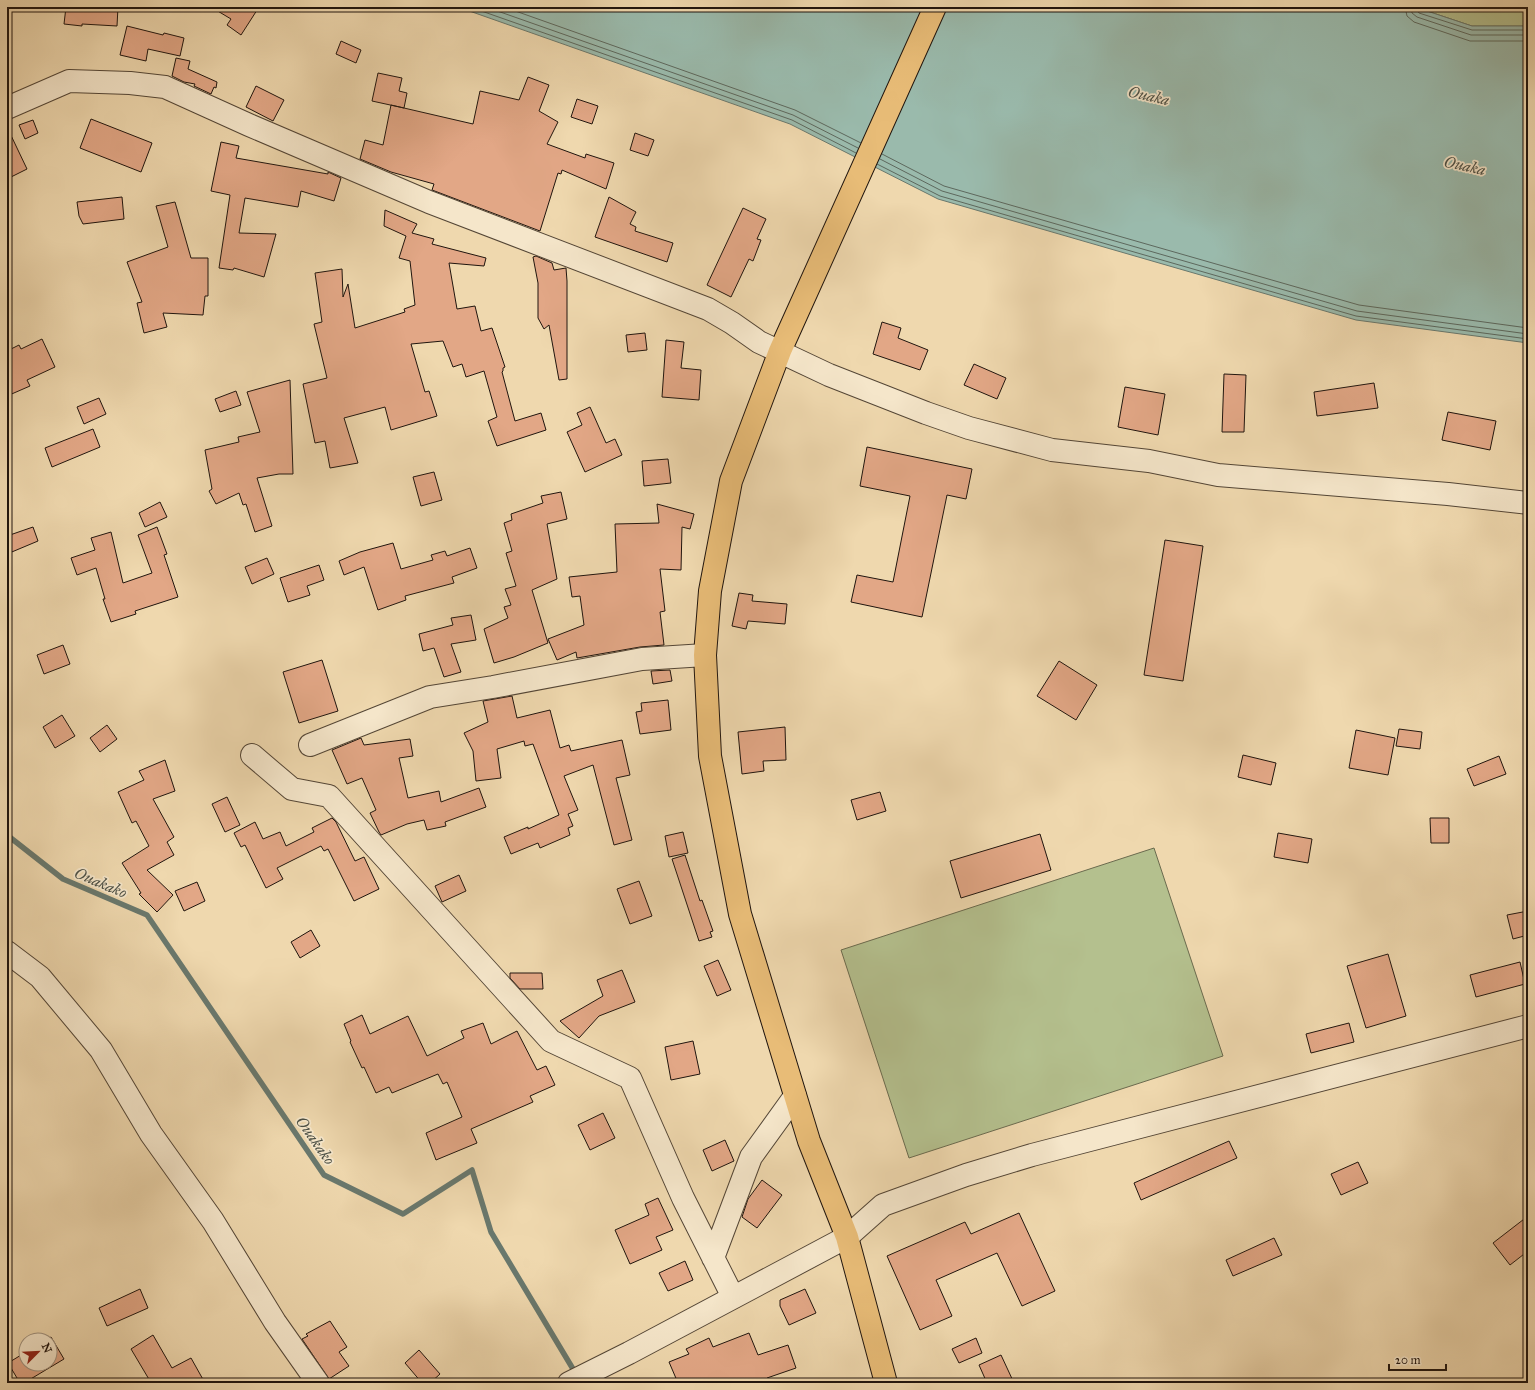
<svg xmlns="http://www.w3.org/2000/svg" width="1535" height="1390" font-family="'IM FELL Great Primer',serif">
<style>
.green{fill:#b4c08e;stroke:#6a6a4e}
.water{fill:#9abaac;stroke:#69786d}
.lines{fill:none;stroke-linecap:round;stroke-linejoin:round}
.shore{stroke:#5d685d;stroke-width:1}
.stream{stroke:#69786d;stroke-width:5.5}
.building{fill:#e2a786;stroke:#20150e}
.minor-casing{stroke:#544636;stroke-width:24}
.tertiary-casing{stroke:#544636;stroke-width:24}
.primary-casing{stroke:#20150e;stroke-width:24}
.minor{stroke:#f5e6ca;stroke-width:22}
.tertiary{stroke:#f5e6ca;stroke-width:22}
.primary{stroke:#e8bc77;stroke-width:22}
.labels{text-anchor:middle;stroke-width:3.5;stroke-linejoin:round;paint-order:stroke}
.water-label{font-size:16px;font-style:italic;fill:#4b4f45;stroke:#f5e6ca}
</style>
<rect width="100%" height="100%" fill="#efd8ae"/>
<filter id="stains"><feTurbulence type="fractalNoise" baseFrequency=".005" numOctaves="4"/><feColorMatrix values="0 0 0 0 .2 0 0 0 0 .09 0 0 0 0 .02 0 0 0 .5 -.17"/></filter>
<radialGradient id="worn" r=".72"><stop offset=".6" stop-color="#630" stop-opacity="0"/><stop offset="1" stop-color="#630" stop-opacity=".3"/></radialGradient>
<path class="green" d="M 1415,7 L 1528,7 L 1528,26 L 1472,26 Z
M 1154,848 L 1223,1056 L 909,1158 L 841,950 Z"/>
<path class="water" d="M 458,7 L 1415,7 L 1472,26 L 1528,26 L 1528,343 L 1356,320 L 938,199 L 790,124 Z"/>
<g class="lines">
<path class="shore" d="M 470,7 L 792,120 L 856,153
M 486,7 L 793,115 L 858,148
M 504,7 L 795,110 L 861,143
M 1405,7 L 1407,16 L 1414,22 L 1470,41 L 1528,41
M 1411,7 L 1412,13 L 1417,17 L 1471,35 L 1528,35
M 1416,7 L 1417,10 L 1419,13 L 1472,30 L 1528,30
M 882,154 L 944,186 L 1359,305 L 1528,328
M 880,159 L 942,191 L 1357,311 L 1528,334
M 877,164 L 940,196 L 1356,316 L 1528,339"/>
<path class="stream" d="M 7,835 L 63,879 L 147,915 L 324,1175 L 403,1214 L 472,1170 L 491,1232 L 576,1374"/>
</g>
<path class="building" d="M 66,7 L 90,9 L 90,7 L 118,7 L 117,26 L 82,24 L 82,26 L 64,24 Z
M 211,7 L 259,7 L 241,35 L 227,25 L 231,19 Z
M 127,26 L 163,35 L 164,33 L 184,38 L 180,56 L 148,49 L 146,61 L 120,55 Z
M 341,41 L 361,50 L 356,63 L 336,54 Z
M 176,58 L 190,61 L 188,69 L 217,82 L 216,88 L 214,87 L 211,94 L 194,86 L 195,84 L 184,82 L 172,76 Z
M 378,73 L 402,78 L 399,91 L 407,93 L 404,108 L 372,101 Z
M 528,77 L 549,85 L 539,111 L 558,122 L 547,144 L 585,158 L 586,154 L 614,163 L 606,189 L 562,170 L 561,174 L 558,173 L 540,231 L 432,190 L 434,184 L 391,172 L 360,159 L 365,140 L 383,145 L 391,105 L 473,124 L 480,91 L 519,100 Z
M 256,86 L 284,100 L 273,121 L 246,107 Z
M 577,99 L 598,106 L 592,124 L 571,117 Z
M 91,119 L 152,143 L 141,172 L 80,148 Z
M 33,120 L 38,133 L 25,139 L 19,125 Z
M 7,127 L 27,169 L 7,179 Z
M 635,133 L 654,140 L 648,156 L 630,150 Z
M 221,142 L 239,146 L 236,158 L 328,174 L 328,172 L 341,178 L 334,201 L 301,191 L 298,207 L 245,198 L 239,233 L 276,234 L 264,277 L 234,268 L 233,270 L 219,268 L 230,195 L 211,191 Z
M 122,197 L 124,219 L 83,224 L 79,216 L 77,202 Z
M 609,197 L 636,212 L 630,224 L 636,227 L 635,231 L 673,243 L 667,262 L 595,237 Z
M 175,202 L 191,258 L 208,258 L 208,296 L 205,296 L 203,315 L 163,313 L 167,327 L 144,333 L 137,303 L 142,302 L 127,262 L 168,247 L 156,206 Z
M 743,208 L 766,219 L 757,239 L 761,240 L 753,261 L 749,259 L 731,297 L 707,285 Z
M 385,210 L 417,224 L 412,233 L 434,239 L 432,244 L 486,258 L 484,266 L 449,263 L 457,309 L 475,306 L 481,331 L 492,328 L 505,367 L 503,368 L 503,371 L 502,372 L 515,421 L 541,413 L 546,430 L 497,446 L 488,421 L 497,417 L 484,371 L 466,377 L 462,364 L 453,367 L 443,341 L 411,344 L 425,392 L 429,391 L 437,416 L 391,430 L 385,407 L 344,418 L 358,463 L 330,468 L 325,441 L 315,443 L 303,384 L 327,378 L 314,324 L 322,322 L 315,273 L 342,269 L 343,297 L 348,284 L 355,328 L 405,312 L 404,309 L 415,305 L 410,261 L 399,258 L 406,236 L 384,226 Z
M 536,256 L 552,263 L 554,270 L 566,268 L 567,281 L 567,379 L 559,380 L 549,325 L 544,329 L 538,318 L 538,283 L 533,257 Z
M 882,322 L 901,328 L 898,338 L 928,350 L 920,370 L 873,354 Z
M 645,333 L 647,350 L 628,352 L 626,335 Z
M 42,339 L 55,367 L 27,380 L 30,386 L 7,396 L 7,351 L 19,345 L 21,349 Z
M 666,340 L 684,342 L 681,368 L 701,370 L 699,400 L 662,397 Z
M 974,364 L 1006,378 L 997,399 L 964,385 Z
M 1224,374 L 1246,375 L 1244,432 L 1222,432 Z
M 290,380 L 293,474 L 279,474 L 257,478 L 272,526 L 255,532 L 246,504 L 243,505 L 239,493 L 216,504 L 209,491 L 212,489 L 205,450 L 239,442 L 238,437 L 260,432 L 247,392 Z
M 1374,383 L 1378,408 L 1317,416 L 1314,392 Z
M 1125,387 L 1165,394 L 1158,435 L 1118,427 Z
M 236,391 L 241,405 L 220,412 L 215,399 Z
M 99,398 L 106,414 L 84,424 L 77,407 Z
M 590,407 L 606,443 L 615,439 L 622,455 L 585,472 L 567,432 L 582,425 L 577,413 Z
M 1448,412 L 1496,421 L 1490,450 L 1442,440 Z
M 93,429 L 100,447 L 52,467 L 45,448 Z
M 867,447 L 972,469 L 966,499 L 947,495 L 922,617 L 851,602 L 857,575 L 893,582 L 910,496 L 860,486 Z
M 668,459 L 671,483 L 644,486 L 642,461 Z
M 434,472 L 442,500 L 421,506 L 413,477 Z
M 561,492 L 567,519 L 547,524 L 557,579 L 532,590 L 548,643 L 514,657 L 494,663 L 484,629 L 508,618 L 504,607 L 511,605 L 505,589 L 516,586 L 506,553 L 512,551 L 504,523 L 512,520 L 511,514 L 543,503 L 541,496 Z
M 160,502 L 167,517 L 145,527 L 139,513 Z
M 657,504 L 694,514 L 690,529 L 682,527 L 681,570 L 660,569 L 665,611 L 660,612 L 664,645 L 640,647 L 577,658 L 576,652 L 557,660 L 548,639 L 584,625 L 580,596 L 572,597 L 569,577 L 617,572 L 615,524 L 659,523 Z
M 33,527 L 38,541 L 7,554 L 7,536 Z
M 157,527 L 167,554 L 164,555 L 178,597 L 135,611 L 136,614 L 111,622 L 103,599 L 105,599 L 96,568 L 77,575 L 71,558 L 95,550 L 91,538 L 111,532 L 123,583 L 152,573 L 138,535 Z
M 1165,540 L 1203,546 L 1183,681 L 1144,675 Z
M 393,543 L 401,569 L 433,560 L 431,555 L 445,551 L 447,556 L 470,548 L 477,568 L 452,577 L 454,583 L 405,596 L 406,600 L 378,610 L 364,567 L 344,575 L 339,561 L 360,552 Z
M 267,558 L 274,574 L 252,584 L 245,567 Z
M 319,565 L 324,580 L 307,586 L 310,595 L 288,602 L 280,578 Z
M 739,593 L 753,595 L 752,601 L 787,604 L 785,624 L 748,621 L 746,629 L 732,626 Z
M 471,615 L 476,640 L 451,644 L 461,672 L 444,677 L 434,648 L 423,651 L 419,634 L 453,625 L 451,618 Z
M 63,645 L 70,664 L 44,674 L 37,655 Z
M 322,660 L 338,711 L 299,723 L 283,672 Z
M 1059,661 L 1097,685 L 1076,720 L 1037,696 Z
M 670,670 L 672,681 L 653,684 L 651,671 Z
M 512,696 L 517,718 L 550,710 L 560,748 L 569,745 L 571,751 L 622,740 L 630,775 L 616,778 L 632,840 L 614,845 L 593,765 L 564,776 L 578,810 L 568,814 L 573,826 L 568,828 L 570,835 L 540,848 L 538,843 L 511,854 L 504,837 L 528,827 L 528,829 L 559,815 L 533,744 L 525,746 L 524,741 L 497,749 L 501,778 L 476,781 L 473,751 L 464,733 L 488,722 L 483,701 Z
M 668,700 L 671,730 L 640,734 L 636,712 L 642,711 L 641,703 Z
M 62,715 L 75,736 L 55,748 L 43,727 Z
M 107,725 L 117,739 L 100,752 L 90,738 Z
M 785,727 L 786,760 L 763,761 L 764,771 L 742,774 L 738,732 Z
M 1399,729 L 1422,732 L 1420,749 L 1396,746 Z
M 1356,730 L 1395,738 L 1388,775 L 1349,768 Z
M 361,738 L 364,745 L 410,739 L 413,756 L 399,758 L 408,798 L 439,791 L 441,802 L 479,788 L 486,807 L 445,822 L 446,826 L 427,830 L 424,820 L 407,824 L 381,835 L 379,832 L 370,813 L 376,810 L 362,778 L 347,784 L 332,750 Z
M 1243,755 L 1276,763 L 1271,785 L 1238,777 Z
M 1499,756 L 1506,774 L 1474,786 L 1467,769 Z
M 165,760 L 175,791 L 153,799 L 174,837 L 167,842 L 174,855 L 147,870 L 173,895 L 157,912 L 139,894 L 141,893 L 122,863 L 149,846 L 136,821 L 132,823 L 118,792 L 144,780 L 139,771 Z
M 880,792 L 886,811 L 857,820 L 851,800 Z
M 227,797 L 240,825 L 225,832 L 212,804 Z
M 332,818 L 336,822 L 355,861 L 364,857 L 379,889 L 354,901 L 328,849 L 324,851 L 321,846 L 277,868 L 283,879 L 266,888 L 245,845 L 241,847 L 234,833 L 255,822 L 263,839 L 280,832 L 286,846 L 314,832 L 312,828 Z
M 1430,818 L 1449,818 L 1449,843 L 1431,843 Z
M 683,832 L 688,853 L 669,857 L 665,836 Z
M 1278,833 L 1312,839 L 1308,863 L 1274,857 Z
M 1040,834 L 1051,870 L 961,898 L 950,861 Z
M 685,855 L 700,901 L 702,900 L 713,931 L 710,932 L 712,937 L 699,941 L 672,859 Z
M 459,875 L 466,891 L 442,902 L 435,886 Z
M 639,881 L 652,916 L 630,924 L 617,889 Z
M 197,882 L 205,901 L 184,911 L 175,891 Z
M 1528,911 L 1528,935 L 1513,939 L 1507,915 Z
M 311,930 L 320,946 L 300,958 L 291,942 Z
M 1388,954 L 1406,1016 L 1366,1028 L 1347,966 Z
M 718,960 L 731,990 L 717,996 L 704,966 Z
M 1520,962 L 1525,984 L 1476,997 L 1470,975 Z
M 622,970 L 635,1002 L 599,1016 L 579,1038 L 560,1021 L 603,996 L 597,980 Z
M 510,973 L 542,973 L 543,989 L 520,989 L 510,978 Z
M 362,1015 L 370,1034 L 408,1016 L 427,1056 L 464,1038 L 461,1031 L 483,1023 L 491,1044 L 517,1031 L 537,1070 L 546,1066 L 555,1085 L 530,1096 L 533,1102 L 471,1129 L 477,1143 L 436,1160 L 426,1133 L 462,1117 L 447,1082 L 443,1084 L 438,1074 L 392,1093 L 389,1087 L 376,1093 L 364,1067 L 362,1068 L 350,1042 L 351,1041 L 344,1024 Z
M 1349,1023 L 1354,1042 L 1311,1053 L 1306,1034 Z
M 693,1041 L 700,1074 L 671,1080 L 665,1047 Z
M 603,1113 L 615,1138 L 590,1150 L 578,1125 Z
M 725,1140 L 734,1161 L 712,1171 L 703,1150 Z
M 1229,1141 L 1237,1158 L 1141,1200 L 1134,1183 Z
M 1358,1162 L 1368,1183 L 1341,1195 L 1331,1174 Z
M 762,1180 L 782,1195 L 757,1228 L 742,1217 L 748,1199 Z
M 658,1198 L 673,1230 L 656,1237 L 662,1250 L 630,1264 L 615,1230 L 649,1215 L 645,1204 Z
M 1019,1213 L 1055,1291 L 1022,1306 L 997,1253 L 936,1280 L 952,1316 L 920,1330 L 887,1256 L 965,1222 L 971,1234 Z
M 1528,1216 L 1528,1251 L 1510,1265 L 1493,1243 Z
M 1274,1238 L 1282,1255 L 1233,1276 L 1226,1260 Z
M 685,1261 L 693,1280 L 668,1291 L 659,1273 Z
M 140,1289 L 148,1308 L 107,1326 L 99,1308 Z
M 805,1289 L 816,1313 L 789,1325 L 780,1306 L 780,1300 Z
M 330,1321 L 347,1347 L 339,1352 L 349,1366 L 329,1379 L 302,1339 L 308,1336 L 306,1334 Z
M 749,1333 L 758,1355 L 788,1345 L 796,1368 L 767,1378 L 768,1383 L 678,1383 L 669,1362 L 689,1354 L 686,1349 L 709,1338 L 713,1347 Z
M 153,1335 L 172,1368 L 191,1358 L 205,1383 L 146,1383 L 150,1381 L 131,1349 Z
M 51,1337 L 64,1359 L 24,1383 L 20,1383 L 8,1363 L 26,1352 L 26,1364 L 50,1364 L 50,1340 L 46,1340 Z
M 976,1338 L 982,1353 L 959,1363 L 952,1349 Z
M 419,1350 L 440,1374 L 430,1383 L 422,1383 L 405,1363 Z
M 1001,1355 L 1014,1383 L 987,1383 L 979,1365 Z"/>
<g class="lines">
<defs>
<path id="minor" d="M 7,108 L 69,81 L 130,83 L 165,87 L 249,125 L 429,202 L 708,309 L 732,323 L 759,342 L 829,375 L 926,413 L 969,428 L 1052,450 L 1149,461 L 1218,475 L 1448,494 L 1528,503
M 310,745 L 430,697 L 493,687 L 642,659 L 705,655
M 252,755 L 292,789 L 329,796 L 551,1041 L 630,1078 L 683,1198 L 733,1297
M 7,952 L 40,977 L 101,1050 L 151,1134 L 213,1221 L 275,1322 L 318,1383
M 713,1258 L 751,1157 L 795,1096"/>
<path id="tertiary" d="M 569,1383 L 629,1353 L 847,1237 L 883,1205 L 966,1175 L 1032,1155 L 1528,1026"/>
<path id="primary" d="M 886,1383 L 847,1237 L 809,1141 L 740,914 L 710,756 L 705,655 L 710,591 L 731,481 L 780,351 L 935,7"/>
</defs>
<use href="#minor" class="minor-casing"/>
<use href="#tertiary" class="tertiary-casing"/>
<use href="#primary" class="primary-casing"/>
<use href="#minor" class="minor"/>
<use href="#tertiary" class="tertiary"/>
<use href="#primary" class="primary"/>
</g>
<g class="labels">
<g class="water-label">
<text transform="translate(1149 95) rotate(13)" y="6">Ouaka</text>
<text transform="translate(1465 165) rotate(12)" y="6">Ouaka</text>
<text transform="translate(101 882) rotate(23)" y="6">Ouakako</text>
<text transform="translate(316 1140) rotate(55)" y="6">Ouakako</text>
</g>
</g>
<rect width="1535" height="1390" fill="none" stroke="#efd8ae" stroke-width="24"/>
<rect x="8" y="8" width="1519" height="1374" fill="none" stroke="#20150e" stroke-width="2"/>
<rect x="12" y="12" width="1511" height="1366" fill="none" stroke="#20150e"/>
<g transform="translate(38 1352) rotate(66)"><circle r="19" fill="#f5e6ca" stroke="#a0927f"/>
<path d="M0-3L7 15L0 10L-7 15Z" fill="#8f2418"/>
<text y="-6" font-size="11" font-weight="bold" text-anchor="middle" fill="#20150e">N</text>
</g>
<path d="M1389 1364v6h57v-6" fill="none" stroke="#20150e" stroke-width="2"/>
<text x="1395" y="1364" font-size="12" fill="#20150e" stroke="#f5e6ca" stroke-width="3" paint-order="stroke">20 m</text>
<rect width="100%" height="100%" filter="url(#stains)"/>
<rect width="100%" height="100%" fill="url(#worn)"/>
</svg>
